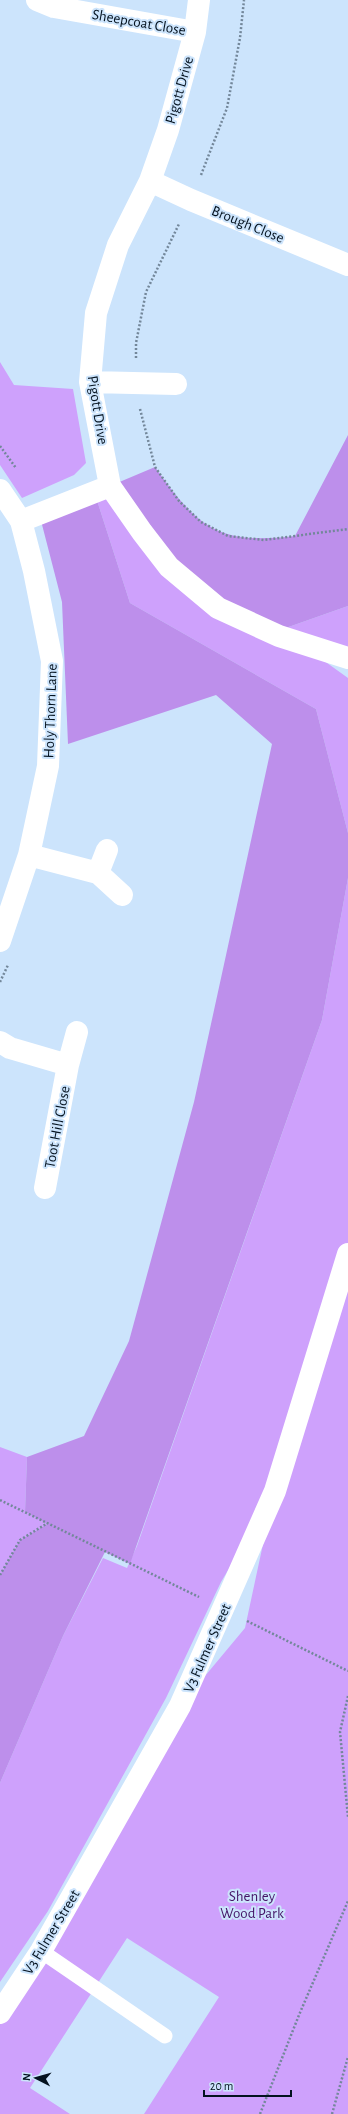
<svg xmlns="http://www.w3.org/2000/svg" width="348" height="2114" font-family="'Alegreya Sans',sans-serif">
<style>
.green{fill:#cea1fc}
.forest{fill:#bd8feb}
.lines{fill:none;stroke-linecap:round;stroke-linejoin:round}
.path{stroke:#73879a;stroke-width:2.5;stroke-dasharray:2 2;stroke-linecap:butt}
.service{stroke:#fff;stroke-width:15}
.minor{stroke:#fff;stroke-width:22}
.tertiary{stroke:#fff;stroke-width:22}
.labels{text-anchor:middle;stroke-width:4;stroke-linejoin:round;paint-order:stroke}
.street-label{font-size:15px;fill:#04121f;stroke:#cce4fc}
.park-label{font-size:15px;fill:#451567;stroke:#cce4fc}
</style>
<rect width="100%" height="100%" fill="#cce4fc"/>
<path class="green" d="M 0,362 L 14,385 L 73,389 L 86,463 L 74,475 L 22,498 L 0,465 Z
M 110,486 L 280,630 L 348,606 L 348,649 L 281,630 L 348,678 L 348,833 L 316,709 L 130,603 L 94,491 Z
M 348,878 L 348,2114 L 144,2114 L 219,1997 L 127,1938 L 30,2088 L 70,2114 L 0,2114 L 0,2013 L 180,1706 L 245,1628 L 274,1493 L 221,1582 L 166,1698 L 48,1911 L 0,1982 L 0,1783 L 63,1636 L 103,1558 L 127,1568 L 137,1546 L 322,1020 Z
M 0,1447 L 27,1457 L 25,1512 L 47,1524 L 20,1540 L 0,1575 Z"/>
<path class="forest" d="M 348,435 L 348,606 L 280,630 L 218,608 L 110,486 L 155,467 C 198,528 218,545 295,536 Z
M 94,491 L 130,603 L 316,709 L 348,833 L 348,878 L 322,1020 L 130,1564 L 105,1552 L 63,1636 L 0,1783 L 0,1575 L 20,1540 L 47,1524 L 25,1512 L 27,1457 L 84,1436 L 129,1341 L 194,1102 L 272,744 L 216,695 L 68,744 L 62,602 L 39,513 Z"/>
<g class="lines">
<path class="path" d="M 201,175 L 227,108 L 240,38 L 244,0
M 136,358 L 136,343 L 146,292 L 179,224
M 140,409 L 155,467 L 179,501 L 201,522 L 228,536 L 264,540 L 348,529
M 0,446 L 16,468
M 0,982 L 8,965
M 0,1500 L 199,1597
M 0,1575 L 20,1540 L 46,1524
M 247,1621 L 348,1671
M 348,1696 L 340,1732 L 348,1817
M 260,2114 L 299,2015 L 348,1901
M 332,2114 L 348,2057"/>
<path class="service" d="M 41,1951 L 165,2036"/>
<path class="minor" d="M 37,0 L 54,7 L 195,32
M 199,0 L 195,32 L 168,130 L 150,181 L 118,245 L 96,313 L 90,382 L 110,486 L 142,532 L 169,567 L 218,608 L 279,636 L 348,658
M 150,181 L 191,200 L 348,265
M 90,382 L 176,384
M 0,490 L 21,521 L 34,571 L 52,661 L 48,766 L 29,855 L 0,941
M 21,521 L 110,486
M 29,855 L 98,873 L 122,895
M 98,873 L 107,850
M 0,1042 L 10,1048 L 68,1065 L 77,1032
M 45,1188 L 68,1065"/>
<path class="tertiary" d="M 0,2013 L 41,1951 L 180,1706 L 275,1491 L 348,1254"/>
</g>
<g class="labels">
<g class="street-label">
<text transform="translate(139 22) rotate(10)" y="5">Sheepcoat Close</text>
<text transform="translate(179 90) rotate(-74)" y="5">Pigott Drive</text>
<text transform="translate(248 224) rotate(22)" y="5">Brough Close</text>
<text transform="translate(98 410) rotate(81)" y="5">Pigott Drive</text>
<text transform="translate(50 711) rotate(-88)" y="5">Holy Thorn Lane</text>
<text transform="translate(57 1127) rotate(-79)" y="5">Toot Hill Close</text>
<text transform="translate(207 1648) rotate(-66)" y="5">V3 Fulmer Street</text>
<text transform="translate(51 1932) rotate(-59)" y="5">V3 Fulmer Street</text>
</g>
<g class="park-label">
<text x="252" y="1901">Shenley<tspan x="252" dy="17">Wood Park</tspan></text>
</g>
</g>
<g transform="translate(36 2078) rotate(276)" stroke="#cce4fc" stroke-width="3" paint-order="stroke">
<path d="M0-3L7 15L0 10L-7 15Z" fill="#04121f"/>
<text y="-6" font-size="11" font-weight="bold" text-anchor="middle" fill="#04121f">N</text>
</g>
<path d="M204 2090v6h87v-6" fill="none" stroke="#04121f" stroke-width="2"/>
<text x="210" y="2090" font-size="12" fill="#04121f" stroke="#cce4fc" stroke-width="3" paint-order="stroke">20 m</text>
</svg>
